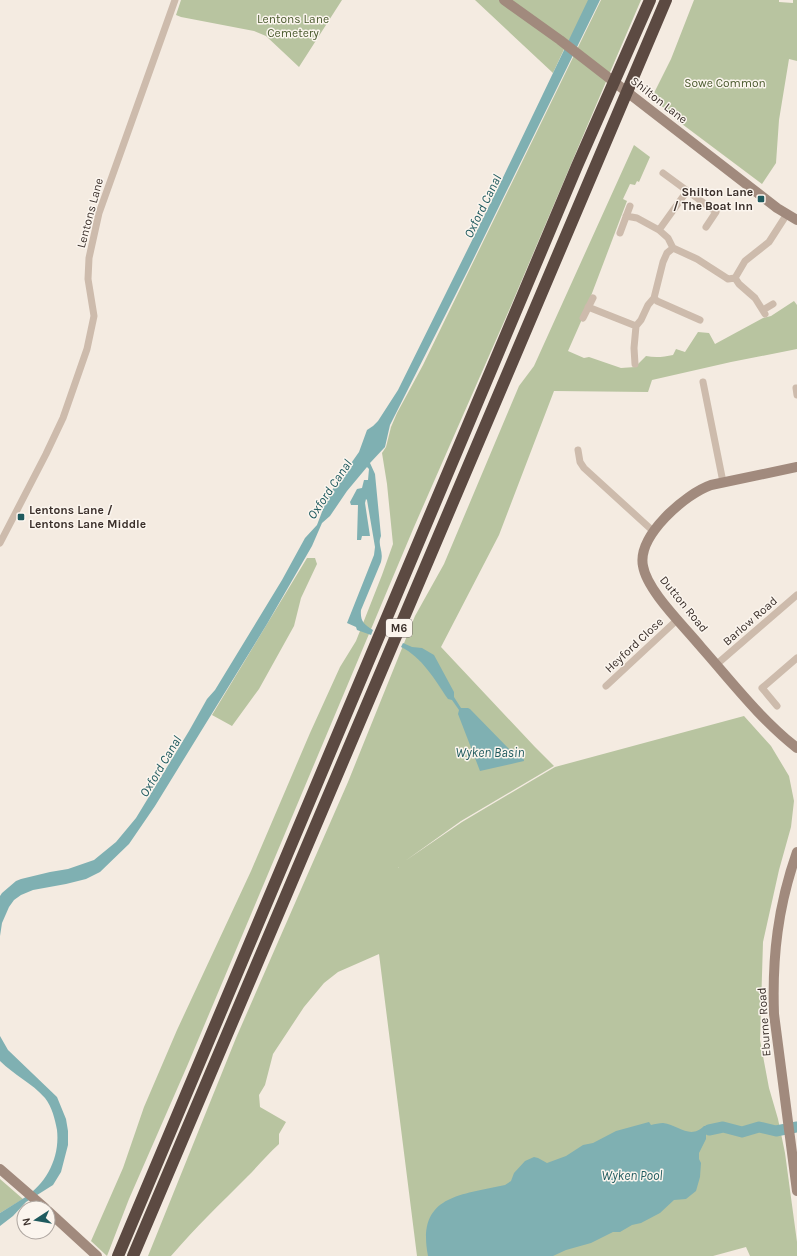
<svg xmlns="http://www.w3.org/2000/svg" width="797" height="1256" font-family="Karla,sans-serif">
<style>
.green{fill:#b8c4a0}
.water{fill:#7fb0b2}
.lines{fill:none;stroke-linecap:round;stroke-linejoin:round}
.river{stroke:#7fb0b2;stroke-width:11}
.street{stroke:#cdbbac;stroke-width:7}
.secondary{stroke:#a18a7d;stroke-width:10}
.highway{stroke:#5c4a42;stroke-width:12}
.poi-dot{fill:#1f5a5e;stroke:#fbf5ee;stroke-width:1.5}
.labels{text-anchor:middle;stroke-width:3;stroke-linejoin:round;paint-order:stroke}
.shield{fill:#fbf5ee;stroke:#756b66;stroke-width:1}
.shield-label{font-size:11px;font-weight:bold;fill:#3b302b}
.park-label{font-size:12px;fill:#4a5a2e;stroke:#fbf5ee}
.street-label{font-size:12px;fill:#3b302b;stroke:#fbf5ee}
.poi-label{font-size:12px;font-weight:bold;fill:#3b302b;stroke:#fbf5ee;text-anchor:end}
.water-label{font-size:13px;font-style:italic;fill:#1f5a5e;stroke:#fbf5ee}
</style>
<rect width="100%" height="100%" fill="#f4ebe1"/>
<path class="green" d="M 181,0 L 342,0 L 299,67 L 266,36 L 254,31 L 181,17 L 176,15 Z
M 475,0 L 594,0 L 566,45 L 553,73 Z
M 601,0 L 641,0 L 608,77 L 510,308 L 414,527 L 188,1064 L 129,1199 L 107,1256 L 91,1241 L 123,1168 L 144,1107 L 177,1030 L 251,871 L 310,733 L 340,667 L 356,641 L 382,575 L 393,544 L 387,484 L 382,453 L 386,447 L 391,427 L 397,413 L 423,365 Z
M 694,0 L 779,0 L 779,2 L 793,3 L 793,0 L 797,0 L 797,61 L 789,59 L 779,120 L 776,163 L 762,184 L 674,118 L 670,112 L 651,99 L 671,59 Z
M 634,145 L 650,157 L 639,182 L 637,181 L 635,185 L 630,184 L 623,199 L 627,201 L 583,317 L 568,351 L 584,358 L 589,357 L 621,368 L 635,367 L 646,356 C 655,358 664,357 673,355 L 676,349 L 685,352 L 698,332 L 709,333 L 715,344 L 763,318 L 771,316 L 794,301 L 797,305 L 797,349 L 731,362 L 652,380 L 648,392 L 554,391 L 499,535 L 441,647 L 535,747 L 554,766 L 461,821 L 405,861 L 398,868 L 405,861 L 462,822 L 555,767 L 744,716 L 771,746 L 789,776 L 794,801 L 791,827 L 779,870 L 763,942 L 760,1040 L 769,1088 L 778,1119 L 785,1153 L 797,1242 L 797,1256 L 750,1256 L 746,1247 L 713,1256 L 417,1256 L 379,954 L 338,972 L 324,983 L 304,1007 L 273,1054 L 265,1085 L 259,1095 L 260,1107 L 286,1122 L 279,1134 L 279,1144 C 268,1154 258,1166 247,1177 C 221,1203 195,1228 171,1256 L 148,1256 L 236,1038 L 348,782 L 415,616 L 444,564 L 519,386 L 534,366 Z
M 307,558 L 315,558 L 317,564 L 301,598 L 294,626 L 259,689 L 232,726 L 212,715 Z
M 0,1179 L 23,1199 L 0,1213 Z"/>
<path class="water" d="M 588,0 L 600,0 L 469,268 L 390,425 L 385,447 L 370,463 L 375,474 L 381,536 C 377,546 384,550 381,562 L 361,610 C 360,621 364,625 373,630 L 371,635 L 357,630 L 356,627 L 347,623 L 374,555 L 375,547 L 367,500 L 366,499 L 365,503 L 370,536 L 362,536 L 361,540 L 357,540 L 358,505 L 351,505 L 350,502 L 357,489 L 362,488 L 364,480 L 368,480 L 369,469 L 367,467 L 347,491 L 330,516 L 322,523 L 312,546 L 267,624 L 155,806 L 129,844 L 100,872 L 86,879 L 66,884 L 33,890 L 21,895 L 14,900 L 9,907 L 2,923 L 0,936 L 0,896 L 2,893 L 16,881 L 21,879 L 50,872 L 68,869 L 94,860 L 116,842 L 136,818 L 189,731 L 207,699 L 215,690 L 282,580 L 305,538 L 317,525 L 328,496 L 359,452 L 367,430 L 373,426 L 378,421 L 398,390 L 496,192 Z
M 403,643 L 412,647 L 422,648 L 434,655 L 454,692 L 454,697 L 461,708 L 468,708 L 470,709 L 512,752 L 519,755 L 523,756 L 524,761 L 480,771 L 458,714 L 459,710 L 452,700 L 448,699 C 435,680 422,657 401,647 Z
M 0,1036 L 8,1050 L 57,1097 L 66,1119 L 68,1131 L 68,1145 L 61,1172 L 53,1185 L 26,1202 L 13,1216 L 0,1226 L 0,1213 C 8,1208 16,1203 24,1198 C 47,1183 60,1157 57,1130 C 55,1119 52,1107 45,1098 C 32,1083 14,1075 0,1061 Z
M 649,1122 L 651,1125 C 655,1124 659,1123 663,1123 C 679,1125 690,1140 704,1126 L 708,1126 L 709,1130 L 706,1133 L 706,1139 L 699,1153 L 699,1159 L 701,1163 L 700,1177 L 696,1191 L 686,1199 L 674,1200 L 660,1213 L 641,1223 L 632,1225 L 620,1232 L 613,1232 L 591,1243 L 566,1250 L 553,1256 L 428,1256 C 416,1195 461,1195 505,1185 L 511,1181 L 514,1173 L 525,1161 L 534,1157 L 538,1158 L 547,1163 L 566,1156 L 583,1145 L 593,1143 L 616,1131 Z"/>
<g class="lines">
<path class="river" d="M 709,1130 L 723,1127 L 742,1132 L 759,1127 L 776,1131 L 797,1127"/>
<path class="street" d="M 663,173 L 716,212 L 706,227
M 626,216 L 637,218 L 659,230 L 668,238 L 673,248 L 697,259 L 725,277 L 728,279 L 735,278 L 739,284 L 755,298 L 765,314
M 659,230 L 687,191
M 620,233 L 630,206
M 735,278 L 745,261 L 769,242 L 787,214
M 654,298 L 657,301 L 700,320
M 588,307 L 636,326
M 763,310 L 773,304
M 583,318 L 593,298
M 635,364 L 634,348 L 636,326 L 641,320 L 648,305 L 654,298 L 663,262 L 667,253 L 673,248
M 703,382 L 723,482
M 796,388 L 797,395
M 578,450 L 580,462 L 584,468 L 653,531
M 0,543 L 46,454 L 63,418 L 87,349 L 94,316 L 88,279 L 89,258 L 99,213 L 175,0
M 717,664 L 797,595
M 606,686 L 678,619
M 777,706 L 762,688 L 797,658"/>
<path class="secondary" d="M 504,0 L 560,40 L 649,109 L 777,208 L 797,220
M 797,467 L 711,485 C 685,494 637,536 643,566 C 647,591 685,627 701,647 C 732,682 760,719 797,748
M 797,852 C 778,906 772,956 774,1014 L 797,1191
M 0,1169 L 45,1208
M 48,1211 L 97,1256"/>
<path class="highway" d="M 118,1256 L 577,166 L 650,0
M 133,1256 L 666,0"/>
</g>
<g class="poi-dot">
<rect x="757" y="195" width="8" height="8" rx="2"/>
<rect x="17" y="513" width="8" height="8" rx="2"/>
</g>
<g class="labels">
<rect class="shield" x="386" y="619" width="26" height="18" rx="3"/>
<g class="shield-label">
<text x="399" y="632">M6</text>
</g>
<g class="park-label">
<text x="293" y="23">Lentons Lane<tspan x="293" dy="14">Cemetery</tspan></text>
<text x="725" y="87">Sowe Common</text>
</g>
<g class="street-label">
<text transform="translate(659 100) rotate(38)" y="4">Shilton Lane</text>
<text transform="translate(90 213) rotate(-75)" y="4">Lentons Lane</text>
<text transform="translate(684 604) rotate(51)" y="4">Dutton Road</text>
<text transform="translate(750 621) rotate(-41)" y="4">Barlow Road</text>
<text transform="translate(634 645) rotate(-43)" y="4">Heyford Close</text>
<text transform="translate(764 1022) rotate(-94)" y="4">Eburne Road</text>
</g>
<g class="poi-label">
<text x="753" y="196">Shilton Lane<tspan x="753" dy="14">/ The Boat Inn</tspan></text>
<text x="29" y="514" text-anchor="start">Lentons Lane /<tspan x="29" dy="14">Lentons Lane Middle</tspan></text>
</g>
<g class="water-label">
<text transform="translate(482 206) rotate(-64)" y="5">Oxford Canal</text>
<text transform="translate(329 489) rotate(-56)" y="5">Oxford Canal</text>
<text x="490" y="757">Wyken Basin</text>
<text transform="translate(160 766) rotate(-59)" y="5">Oxford Canal</text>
<text x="632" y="1180">Wyken Pool</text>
</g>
</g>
<g transform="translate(36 1220) rotate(258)"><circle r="19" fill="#fbf5ee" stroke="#aea6a0"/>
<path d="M0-3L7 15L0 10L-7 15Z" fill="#1f5a5e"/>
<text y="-6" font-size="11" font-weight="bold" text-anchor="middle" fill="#3b302b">N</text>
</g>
</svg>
